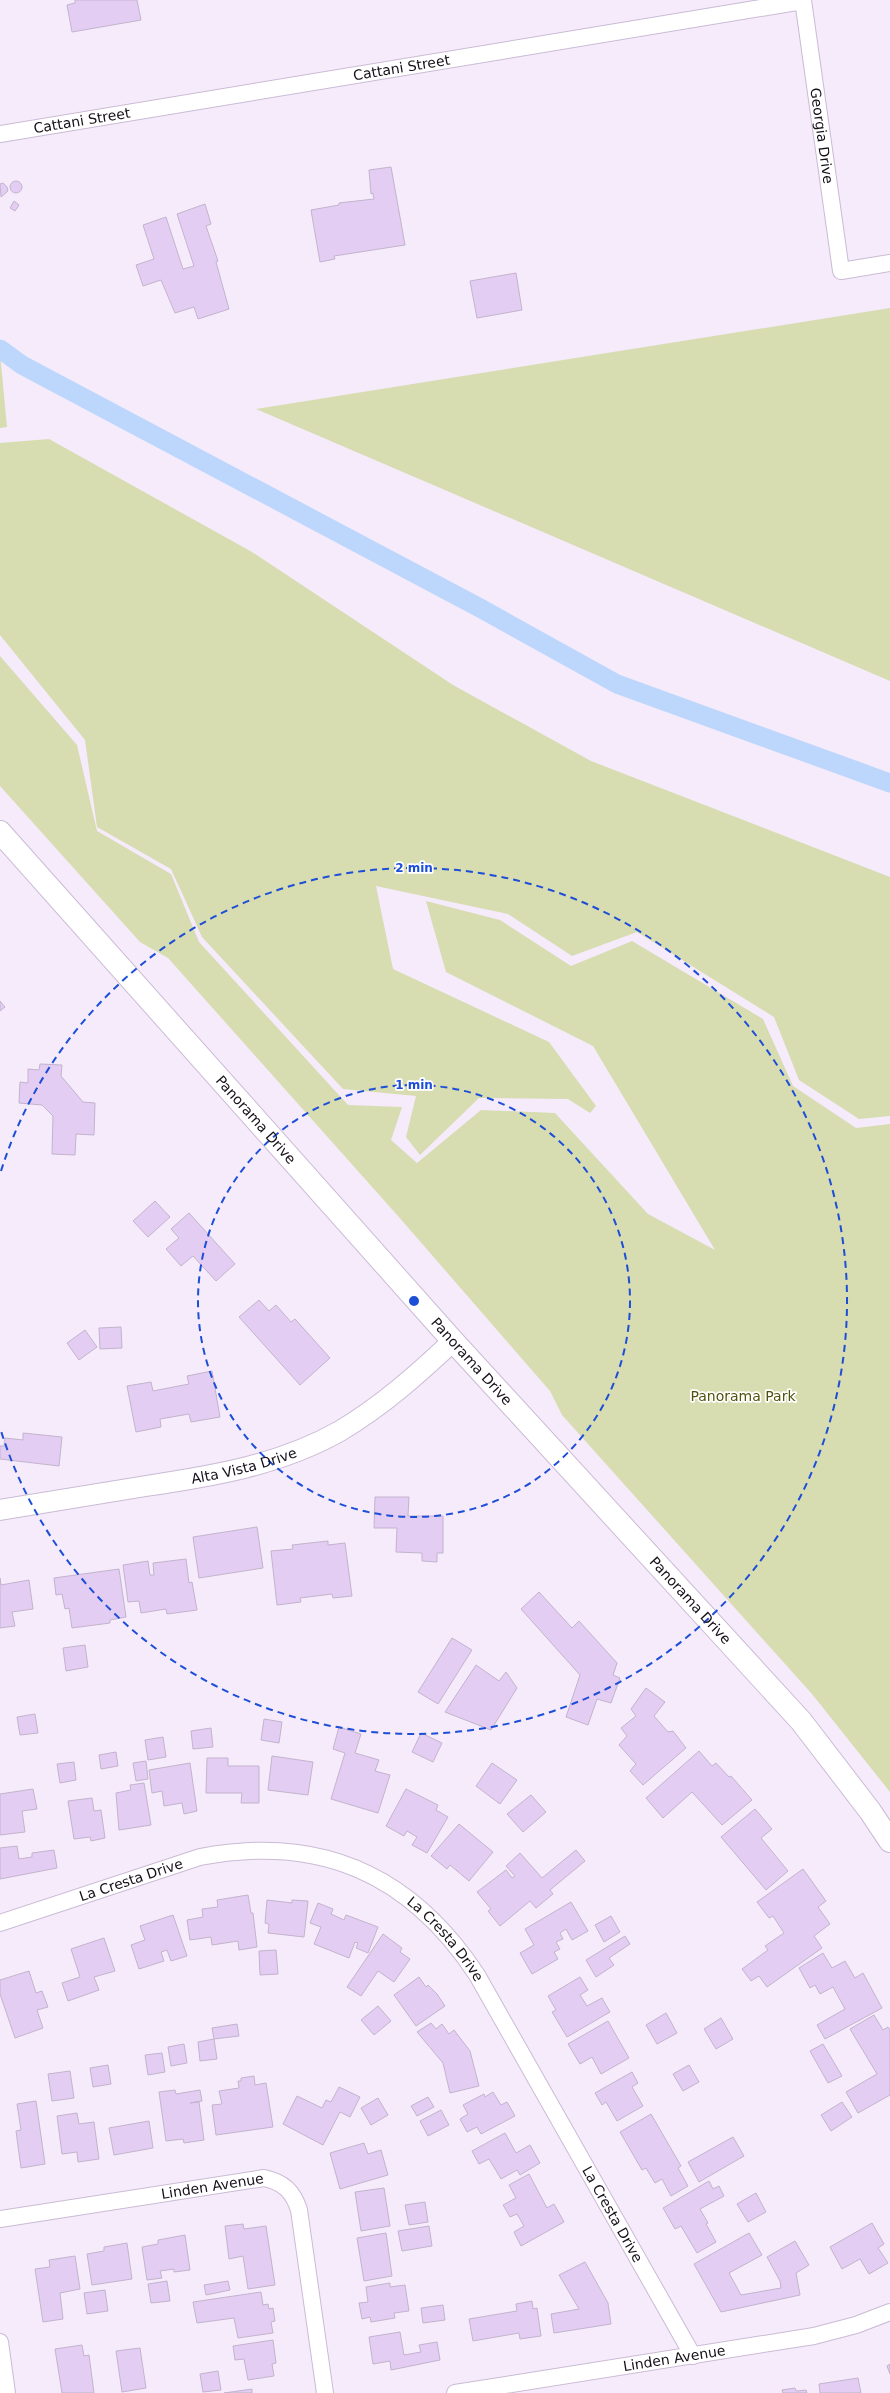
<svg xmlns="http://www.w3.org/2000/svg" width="890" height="2393" font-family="'DejaVu Sans',sans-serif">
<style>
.green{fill:#d7dcb1}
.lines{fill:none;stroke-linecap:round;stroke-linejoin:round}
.canal{stroke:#bdd7fc;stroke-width:19}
.building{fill:#e4cdf3;stroke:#c3b3cd}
.minor-casing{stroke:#cbbbd5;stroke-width:18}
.tertiary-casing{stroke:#cbbbd5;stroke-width:22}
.primary-casing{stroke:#cbbbd5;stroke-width:24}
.minor{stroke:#fff;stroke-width:16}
.tertiary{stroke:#fff;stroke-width:20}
.primary{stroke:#fff;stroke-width:22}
.ring{fill:none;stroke:#1d4ed8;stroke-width:2;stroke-dasharray:7 5}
.labels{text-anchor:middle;stroke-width:3.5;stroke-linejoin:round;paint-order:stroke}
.street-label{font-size:14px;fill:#161019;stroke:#fff}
.park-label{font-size:14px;fill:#4f530c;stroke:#fff}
.centre{fill:#1d4ed8;stroke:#fff;stroke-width:2}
.ring-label{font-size:12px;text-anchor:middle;font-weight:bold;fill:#1d4ed8;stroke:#fff;stroke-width:3.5;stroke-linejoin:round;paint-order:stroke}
</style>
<rect width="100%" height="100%" fill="#f5ebfb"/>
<path class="green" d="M 890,308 L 890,681 L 256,409 Z
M 0,353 L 7,427 L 0,428 Z
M 49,439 L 252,552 L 453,685 L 591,761 L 890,877 L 890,1116 L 859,1119 L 799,1080 L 774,1017 L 637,932 L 572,956 L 508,914 L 376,886 L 393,969 L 549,1042 L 596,1106 L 590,1113 L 568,1099 L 479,1098 L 420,1155 L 406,1137 L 416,1096 L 343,1089 L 202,937 L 171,869 L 97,827 L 85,740 L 0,635 L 0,443 Z
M 0,656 L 77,745 L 97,831 L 171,874 L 199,942 L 348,1105 L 402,1107 L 391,1140 L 417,1163 L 481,1110 L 555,1113 L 648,1214 L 715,1250 L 593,1046 L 446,972 L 426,901 L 500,920 L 571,966 L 632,941 L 763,1019 L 793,1086 L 856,1128 L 890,1124 L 890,1792 L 812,1694 L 562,1415 L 550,1391 L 398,1216 L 168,958 L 140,942 L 0,786 Z"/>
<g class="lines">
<path class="canal" d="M 0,349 L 22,365 L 480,608 L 617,684 L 890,783"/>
</g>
<path class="building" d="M 75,0 L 137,0 L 141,20 L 72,32 L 67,5 L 75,3 Z
M 391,167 L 405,245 L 334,256 L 335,259 L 320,262 L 311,210 L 339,205 L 339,203 L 374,199 L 373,193 L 371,194 L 369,170 Z
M10 187a6 6 0 1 1 12 0a6 6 0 1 1-12 0Z
M 3,183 L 7,187 L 8,191 L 1,197 L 0,184 Z
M 14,201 L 19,205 L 15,211 L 10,208 Z
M 205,204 L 211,224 L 206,226 L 218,261 L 216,262 L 229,309 L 198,319 L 194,307 L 175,313 L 161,280 L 143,286 L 136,265 L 154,259 L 143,225 L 166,217 L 183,269 L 194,266 L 177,214 Z
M 516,273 L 522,310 L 477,318 L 470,281 Z
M 0,1001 L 5,1007 L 0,1011 Z
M 40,1064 L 62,1065 L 61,1076 L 83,1102 L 95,1103 L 94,1135 L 76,1134 L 75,1155 L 52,1154 L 53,1116 L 42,1105 L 19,1103 L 20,1082 L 28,1083 L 28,1069 L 39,1070 Z
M 155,1201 L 170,1217 L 148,1237 L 133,1221 Z
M 189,1213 L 235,1264 L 216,1281 L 193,1256 L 181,1266 L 166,1249 L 179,1238 L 171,1229 Z
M 259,1300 L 269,1311 L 276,1305 L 291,1322 L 295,1319 L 330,1358 L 300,1385 L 239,1317 Z
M 121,1327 L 122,1348 L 100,1349 L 99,1328 Z
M 85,1330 L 97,1347 L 79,1360 L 67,1343 Z
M 212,1371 L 220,1417 L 191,1422 L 189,1414 L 160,1419 L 161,1427 L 136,1432 L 127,1386 L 151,1382 L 153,1391 L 189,1384 L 187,1376 Z
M 23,1433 L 62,1437 L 59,1466 L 0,1459 L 0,1446 L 4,1446 L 5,1438 L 23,1440 Z
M 375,1497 L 409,1497 L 408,1516 L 443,1516 L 443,1553 L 437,1553 L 437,1562 L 422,1561 L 422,1553 L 396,1552 L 397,1528 L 374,1528 Z
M 257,1527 L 263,1568 L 199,1578 L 193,1537 Z
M 328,1541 L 328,1545 L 345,1543 L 352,1596 L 333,1598 L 332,1594 L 300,1598 L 301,1602 L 277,1605 L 271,1551 L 293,1549 L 292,1545 Z
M 186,1559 L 189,1583 L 192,1582 L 197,1610 L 167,1614 L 166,1609 L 141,1613 L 139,1601 L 128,1602 L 123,1565 L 148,1561 L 150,1575 L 154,1575 L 153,1563 Z
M 119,1569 L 126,1617 L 110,1620 L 110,1623 L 72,1628 L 69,1608 L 65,1609 L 62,1594 L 56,1595 L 54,1578 Z
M 0,1578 L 1,1585 L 29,1580 L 33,1609 L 12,1612 L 15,1626 L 0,1628 Z
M 539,1592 L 572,1628 L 579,1621 L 617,1663 L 613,1675 L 620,1678 L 611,1703 L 597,1699 L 588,1725 L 566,1717 L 580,1675 L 521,1609 Z
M 452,1638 L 472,1650 L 438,1704 L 418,1692 Z
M 85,1645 L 88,1667 L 66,1671 L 63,1648 Z
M 476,1665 L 499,1681 L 506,1672 L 517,1688 L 491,1730 L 445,1712 Z
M 646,1688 L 665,1702 L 654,1716 L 668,1732 L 673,1731 L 686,1748 L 643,1785 L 630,1771 L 636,1764 L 619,1745 L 627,1736 L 621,1728 L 636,1716 L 631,1709 Z
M 35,1714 L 38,1733 L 20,1735 L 17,1717 Z
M 264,1719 L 282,1722 L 279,1743 L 261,1740 Z
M 339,1727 L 361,1734 L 355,1753 L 379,1760 L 375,1771 L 390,1775 L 378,1813 L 331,1799 L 345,1753 L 333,1749 Z
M 211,1728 L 213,1747 L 193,1749 L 191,1731 Z
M 421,1733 L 442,1743 L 433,1762 L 412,1752 Z
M 163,1737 L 166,1757 L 148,1760 L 145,1740 Z
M 699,1751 L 712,1766 L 716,1763 L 729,1777 L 731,1776 L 752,1800 L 722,1825 L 692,1792 L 663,1818 L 646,1798 Z
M 116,1752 L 118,1766 L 101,1769 L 99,1755 Z
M 272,1756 L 313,1762 L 308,1795 L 268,1790 Z
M 207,1758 L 228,1758 L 228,1766 L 259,1766 L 259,1803 L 241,1803 L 242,1793 L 206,1793 Z
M 146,1761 L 148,1779 L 136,1781 L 133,1763 Z
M 74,1762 L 76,1780 L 60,1783 L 57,1764 Z
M 190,1763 L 197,1811 L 184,1814 L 182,1803 L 164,1806 L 162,1791 L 152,1793 L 149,1770 Z
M 492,1763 L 517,1780 L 500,1804 L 476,1786 Z
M 144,1783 L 151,1825 L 119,1830 L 116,1793 L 131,1790 L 130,1785 Z
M 33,1789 L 37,1809 L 22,1811 L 25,1832 L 0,1835 L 0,1794 Z
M 406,1789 L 438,1805 L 436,1810 L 448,1817 L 427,1853 L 412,1845 L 417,1837 L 407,1831 L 404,1836 L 386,1826 Z
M 531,1795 L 546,1812 L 523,1832 L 507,1814 Z
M 92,1798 L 94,1811 L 101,1810 L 105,1838 L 91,1841 L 90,1837 L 74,1839 L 68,1801 Z
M 755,1809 L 772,1829 L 761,1838 L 788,1871 L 766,1890 L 721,1837 Z
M 459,1824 L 493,1852 L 469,1881 L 450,1865 L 447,1869 L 431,1856 Z
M 17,1846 L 19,1859 L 32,1857 L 32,1853 L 54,1850 L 57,1868 L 0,1879 L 0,1848 Z
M 576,1850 L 585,1861 L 550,1890 L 553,1894 L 536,1908 L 530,1901 L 500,1926 L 488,1911 L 491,1909 L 477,1892 L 506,1870 L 512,1878 L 515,1876 L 506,1866 L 520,1853 L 542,1878 Z
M 803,1869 L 826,1901 L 818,1907 L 830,1924 L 814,1936 L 822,1948 L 767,1987 L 759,1976 L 751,1981 L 742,1969 L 768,1950 L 765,1946 L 784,1933 L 773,1916 L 769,1918 L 757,1902 Z
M 248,1895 L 251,1913 L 253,1913 L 257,1947 L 239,1950 L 238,1941 L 212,1945 L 211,1937 L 190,1940 L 187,1920 L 203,1917 L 202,1909 L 218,1907 L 217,1900 Z
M 267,1900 L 292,1903 L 292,1900 L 308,1901 L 304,1937 L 268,1933 L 269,1924 L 265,1923 Z
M 571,1902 L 588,1931 L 572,1940 L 566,1929 L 560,1933 L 563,1939 L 556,1942 L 560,1949 L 554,1952 L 558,1959 L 532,1974 L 520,1953 L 534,1945 L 525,1929 Z
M 318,1903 L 333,1909 L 331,1914 L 344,1920 L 346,1915 L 378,1927 L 368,1953 L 356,1948 L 358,1943 L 355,1942 L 349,1958 L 314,1944 L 321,1927 L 310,1923 Z
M 173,1915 L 187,1956 L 171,1961 L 167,1950 L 161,1952 L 164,1961 L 139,1969 L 131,1945 L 145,1940 L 140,1926 Z
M 611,1916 L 620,1932 L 604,1942 L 595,1925 Z
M 383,1934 L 402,1948 L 400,1952 L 410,1959 L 394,1982 L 378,1971 L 361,1996 L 347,1987 Z
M 625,1936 L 630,1944 L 609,1958 L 614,1965 L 596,1977 L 586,1960 Z
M 104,1938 L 115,1971 L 94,1977 L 99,1990 L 68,2001 L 62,1983 L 80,1977 L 71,1949 Z
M 276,1950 L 278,1974 L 260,1975 L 259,1951 Z
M 823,1953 L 832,1968 L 845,1961 L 855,1978 L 863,1973 L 882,2008 L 825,2039 L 817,2025 L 845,2009 L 833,1987 L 820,1994 L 815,1985 L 810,1988 L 799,1968 Z
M 29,1971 L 36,1993 L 42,1991 L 48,2007 L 37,2010 L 43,2028 L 15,2038 L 0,1994 L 0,1980 Z
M 419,1977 L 426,1987 L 428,1985 L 437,1994 L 445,2006 L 416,2026 L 394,1995 Z
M 580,1977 L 588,1990 L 580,1995 L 587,2006 L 602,1998 L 610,2012 L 567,2037 L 552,2012 L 556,2010 L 548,1996 Z
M 378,2006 L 391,2021 L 374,2035 L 361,2020 Z
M 666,2013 L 677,2033 L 657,2044 L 646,2025 Z
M 874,2015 L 883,2030 L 888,2027 L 890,2030 L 890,2095 L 858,2113 L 846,2092 L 877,2074 L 850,2029 Z
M 721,2018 L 733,2039 L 716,2049 L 704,2029 Z
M 608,2021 L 629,2058 L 601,2074 L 592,2057 L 580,2064 L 568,2044 Z
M 431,2023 L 436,2029 L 442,2024 L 449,2034 L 454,2030 L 470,2051 L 479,2086 L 450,2093 L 443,2063 L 417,2032 Z
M 237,2024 L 239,2036 L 214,2039 L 212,2028 Z
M 214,2039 L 217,2059 L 200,2061 L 198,2042 Z
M 184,2044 L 187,2063 L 171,2066 L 168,2047 Z
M 823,2044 L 842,2076 L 828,2083 L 810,2051 Z
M 162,2053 L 165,2072 L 148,2075 L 145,2055 Z
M 108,2065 L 111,2084 L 93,2087 L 90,2068 Z
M 689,2065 L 699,2082 L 683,2091 L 673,2074 Z
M 70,2071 L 74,2098 L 52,2101 L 48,2074 Z
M 632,2072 L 638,2083 L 632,2087 L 643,2106 L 617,2121 L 606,2102 L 602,2105 L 595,2093 Z
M 254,2076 L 255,2085 L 266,2083 L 273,2127 L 216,2135 L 212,2105 L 222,2104 L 219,2091 L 239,2088 L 238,2081 L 241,2081 L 241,2078 Z
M 339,2087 L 360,2097 L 350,2117 L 340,2112 L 323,2145 L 283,2124 L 297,2096 L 322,2108 L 326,2100 L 331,2102 Z
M 175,2090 L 176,2094 L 200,2090 L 202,2101 L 190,2103 L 199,2102 L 204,2140 L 184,2143 L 183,2139 L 166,2141 L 159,2092 Z
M 493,2092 L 501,2105 L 507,2102 L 515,2116 L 481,2134 L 477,2127 L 467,2132 L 460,2119 L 468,2114 L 463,2105 L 484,2094 L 485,2097 Z
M 428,2097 L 434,2107 L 417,2116 L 411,2106 Z
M 378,2098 L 388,2115 L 371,2125 L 361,2108 Z
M 36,2101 L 45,2164 L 21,2168 L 16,2131 L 21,2130 L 17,2104 Z
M 842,2102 L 852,2117 L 831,2131 L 821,2115 Z
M 441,2110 L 449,2125 L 428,2136 L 420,2121 Z
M 77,2113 L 79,2124 L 94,2122 L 99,2159 L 78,2162 L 77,2152 L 62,2154 L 57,2116 Z
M 651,2114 L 681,2166 L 678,2168 L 688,2186 L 671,2196 L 662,2179 L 655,2183 L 646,2168 L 642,2170 L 620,2132 Z
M 149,2121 L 153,2148 L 114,2155 L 109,2128 Z
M 505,2133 L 516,2153 L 530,2145 L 540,2163 L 520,2175 L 517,2170 L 501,2179 L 489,2159 L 479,2164 L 472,2151 Z
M 733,2137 L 744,2156 L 699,2182 L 688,2162 Z
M 364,2143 L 368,2154 L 381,2150 L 388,2175 L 340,2189 L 330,2153 Z
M 529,2174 L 547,2208 L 554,2204 L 564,2222 L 521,2246 L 514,2232 L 524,2226 L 517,2214 L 510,2217 L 503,2205 L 516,2198 L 509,2185 Z
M 709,2181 L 713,2189 L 719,2186 L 724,2196 L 700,2209 L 708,2223 L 706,2224 L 716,2242 L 697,2253 L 681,2226 L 675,2229 L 663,2208 Z
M 384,2188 L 390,2226 L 361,2231 L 355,2192 Z
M 756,2193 L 766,2212 L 748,2222 L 737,2204 Z
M 425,2202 L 428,2222 L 409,2225 L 405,2205 Z
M 872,2223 L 884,2244 L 878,2248 L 888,2263 L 869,2274 L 860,2259 L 842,2269 L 830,2247 Z
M 243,2224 L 244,2229 L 266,2226 L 275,2285 L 248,2289 L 243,2256 L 229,2259 L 225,2226 Z
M 429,2226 L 432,2246 L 402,2251 L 398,2231 Z
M 386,2233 L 392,2276 L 364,2281 L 357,2238 Z
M 749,2233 L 762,2255 L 729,2273 L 741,2295 L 781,2288 L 780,2281 L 767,2257 L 795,2241 L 809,2265 L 796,2273 L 800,2295 L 721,2312 L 694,2264 Z
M 185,2235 L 190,2270 L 174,2272 L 174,2269 L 160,2271 L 162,2278 L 147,2280 L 142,2247 L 158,2244 L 158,2240 Z
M 127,2243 L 132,2279 L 92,2285 L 87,2254 L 104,2251 L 104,2247 Z
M 75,2256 L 80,2289 L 60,2293 L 63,2319 L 43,2322 L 35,2269 L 50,2267 L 49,2260 Z
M 585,2262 L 608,2303 L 611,2324 L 554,2333 L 551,2314 L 579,2309 L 559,2275 Z
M 167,2281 L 170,2301 L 151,2303 L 148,2284 Z
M 228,2281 L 230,2290 L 206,2295 L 204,2285 Z
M 390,2283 L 390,2287 L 405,2285 L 409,2311 L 394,2313 L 395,2318 L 371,2322 L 370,2317 L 362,2319 L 359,2303 L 368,2302 L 366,2287 Z
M 105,2290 L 108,2311 L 87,2314 L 84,2293 Z
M 261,2292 L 263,2305 L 268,2304 L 269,2309 L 273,2308 L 275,2321 L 271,2322 L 273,2333 L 238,2338 L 234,2318 L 197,2323 L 193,2302 Z
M 532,2301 L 533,2309 L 537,2308 L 541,2336 L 520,2339 L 519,2333 L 473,2341 L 469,2319 L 517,2311 L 516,2304 Z
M 443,2305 L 445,2320 L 423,2323 L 421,2308 Z
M 400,2332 L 404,2355 L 421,2352 L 419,2345 L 437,2342 L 440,2360 L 391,2370 L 390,2361 L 373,2364 L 369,2337 Z
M 273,2340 L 276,2363 L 272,2364 L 274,2376 L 248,2380 L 244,2359 L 235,2360 L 233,2346 Z
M 82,2345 L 84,2356 L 89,2355 L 94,2393 L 62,2393 L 55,2349 Z
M 140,2348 L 146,2388 L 122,2392 L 116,2351 Z
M 890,2364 L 890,2374 L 887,2366 Z
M 218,2371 L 221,2390 L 203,2392 L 200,2374 Z
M 858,2378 L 861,2393 L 820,2393 L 819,2384 Z
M 795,2388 L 796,2391 L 806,2390 L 807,2393 L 783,2393 L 782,2390 Z
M 252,2389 L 252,2393 L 224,2393 Z"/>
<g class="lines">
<defs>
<g id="minor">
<path id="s1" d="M 803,0 L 841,271 L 890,263"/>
<path id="s2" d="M 0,134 L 803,1"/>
<path id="s3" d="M 0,1923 L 200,1857 C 319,1834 410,1873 477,1975 L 693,2356"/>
<path id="s4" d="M 0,2219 L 264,2178 C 283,2182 293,2191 299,2210 L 325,2393"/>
<path d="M 0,2342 L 7,2393"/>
<path id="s5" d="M 455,2393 L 814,2336 L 856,2325 L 890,2312"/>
</g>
<g id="tertiary">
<path id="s6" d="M 0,1510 C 49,1502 98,1494 146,1486 C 213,1476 280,1465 340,1431 C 382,1406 418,1374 453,1341"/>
</g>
<g id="primary">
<path id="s7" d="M 0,832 L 453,1341 L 801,1721 L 870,1811 L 890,1841"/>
</g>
</defs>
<use href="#minor" class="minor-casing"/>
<use href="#tertiary" class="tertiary-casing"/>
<use href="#primary" class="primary-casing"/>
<use href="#minor" class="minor"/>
<use href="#tertiary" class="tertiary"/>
<use href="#primary" class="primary"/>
</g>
<g class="ring">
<circle cx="414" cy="1301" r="216"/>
<path d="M1 1171A433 433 0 1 1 1 1431"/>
</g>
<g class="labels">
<g class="street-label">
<text dy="5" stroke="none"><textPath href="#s2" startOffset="407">Cattani Street</textPath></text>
<text dy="5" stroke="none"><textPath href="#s2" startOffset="83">Cattani Street</textPath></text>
<text dy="5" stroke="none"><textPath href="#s1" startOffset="137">Georgia Drive</textPath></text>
<text dy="5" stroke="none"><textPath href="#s7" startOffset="385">Panorama Drive</textPath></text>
<text dy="5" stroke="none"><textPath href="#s7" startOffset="709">Panorama Drive</textPath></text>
<text dy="5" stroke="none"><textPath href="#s6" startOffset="248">Alta Vista Drive</textPath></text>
<text dy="5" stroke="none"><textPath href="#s7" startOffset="1033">Panorama Drive</textPath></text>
<text dy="5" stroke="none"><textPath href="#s3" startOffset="138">La Cresta Drive</textPath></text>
<text dy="5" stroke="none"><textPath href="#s3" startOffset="485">La Cresta Drive</textPath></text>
<text dy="5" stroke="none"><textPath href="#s4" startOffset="215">Linden Avenue</textPath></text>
<text dy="5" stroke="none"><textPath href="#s3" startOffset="808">La Cresta Drive</textPath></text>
<text dy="5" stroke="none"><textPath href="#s5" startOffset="222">Linden Avenue</textPath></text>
</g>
<g class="park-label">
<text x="743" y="1401">Panorama Park</text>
</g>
</g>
<circle cx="414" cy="1301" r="6" class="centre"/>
<g class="ring-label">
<text x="414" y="872">2 min</text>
<text x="414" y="1089">1 min</text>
</g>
</svg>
